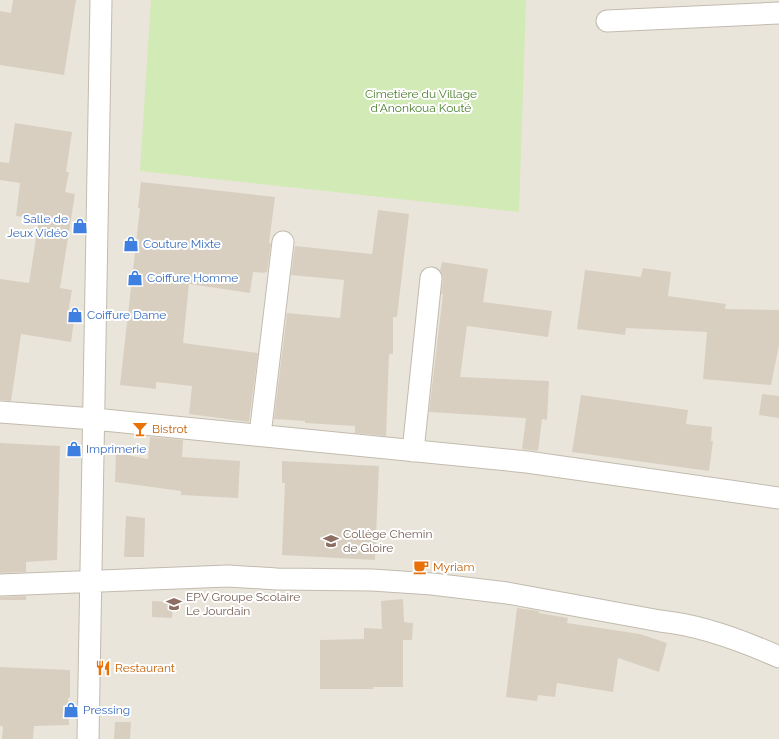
<svg xmlns="http://www.w3.org/2000/svg" width="779" height="739" font-family="Raleway,sans-serif">
<style>
.residential{fill:#eae5da}
.green{fill:#d2eab5}
.building{fill:#d8cfc1}
.lines{fill:none;stroke-linecap:round;stroke-linejoin:round}
.minor-casing{stroke:#c2bbae;stroke-width:23}
.minor{stroke:#fff;stroke-width:21}
.labels{text-anchor:middle;stroke-width:4;stroke-linejoin:round;paint-order:stroke}
.park-label{font-size:12px;fill:#4a7f2a;stroke:#fff}
.shop-label{font-size:12px;fill:#366cbe;stroke:#fff;text-anchor:start}
.food-label{font-size:12px;fill:#c56008;stroke:#fff;text-anchor:start}
.education-label{font-size:12px;fill:#785e54;stroke:#fff;text-anchor:start}
</style>
<rect width="100%" height="100%" fill="#f6f3ec"/>
<path class="residential" d="M 0,0 L 779,0 L 779,739 L 0,739 Z"/>
<path class="green" d="M 151,0 L 526,0 L 519,212 L 140,171 Z"/>
<path class="building" d="M 13,0 L 76,0 L 64,75 L 0,65 L 0,11 L 11,13 Z
M 15,123 L 72,132 L 66,172 L 69,172 L 65,192 L 75,194 L 60,288 L 72,290 L 67,319 L 74,320 L 71,342 L 21,334 L 11,401 L 0,400 L 0,279 L 29,283 L 39,219 L 16,216 L 20,183 L 0,180 L 0,162 L 9,163 Z
M 141,182 L 275,197 L 269,243 L 271,243 L 267,272 L 265,272 L 265,273 L 253,272 L 250,293 L 189,284 L 183,343 L 258,353 L 249,422 L 189,414 L 192,386 L 156,382 L 156,389 L 120,385 L 140,208 L 138,208 Z
M 378,210 L 409,214 L 397,317 L 393,317 L 393,354 L 389,354 L 386,436 L 355,433 L 355,426 L 305,423 L 305,421 L 274,419 L 287,313 L 340,318 L 344,280 L 291,275 L 295,246 L 372,254 Z
M 442,262 L 488,269 L 483,302 L 552,311 L 548,337 L 467,326 L 460,377 L 549,381 L 547,420 L 542,419 L 538,451 L 522,449 L 526,418 L 429,412 L 443,294 L 441,294 L 443,279 L 440,271 Z
M 643,268 L 671,272 L 668,296 L 726,304 L 725,309 L 779,310 L 779,345 L 771,385 L 703,379 L 707,332 L 626,328 L 625,335 L 577,329 L 585,270 L 641,277 Z
M 762,394 L 779,396 L 779,418 L 759,415 Z
M 581,395 L 688,410 L 686,424 L 712,427 L 711,441 L 713,441 L 709,471 L 572,452 Z
M 150,437 L 183,440 L 182,457 L 240,461 L 238,498 L 181,495 L 181,491 L 115,482 L 116,453 L 148,459 Z
M 0,443 L 60,446 L 57,560 L 26,562 L 26,572 L 0,573 Z
M 282,461 L 379,466 L 375,560 L 282,555 L 285,483 L 282,483 Z
M 126,516 L 145,518 L 144,557 L 124,557 Z
M 26,596 L 26,600 L 0,600 L 0,597 Z
M 403,599 L 404,622 L 413,623 L 412,640 L 403,640 L 403,687 L 373,687 L 373,689 L 320,689 L 320,640 L 364,639 L 364,628 L 382,629 L 381,601 Z
M 152,601 L 173,602 L 172,618 L 152,617 Z
M 517,608 L 539,611 L 539,613 L 568,618 L 567,623 L 640,634 L 667,643 L 659,672 L 618,658 L 613,692 L 557,683 L 555,697 L 538,695 L 537,701 L 506,697 Z
M 0,667 L 70,670 L 70,698 L 68,698 L 69,725 L 34,726 L 33,739 L 2,739 L 3,726 L 0,726 Z
M 115,722 L 131,722 L 130,739 L 114,739 Z"/>
<g class="lines">
<defs>
<path id="minor" d="M 607,21 L 779,13
M 0,412 L 94,419 L 527,462 L 779,498
M 260,435 L 283,242
M 413,451 L 431,278
M 0,585 L 228,576 L 277,579 L 372,580 L 432,584 L 507,593 L 660,621 C 701,625 741,640 779,657
M 88,739 L 101,0"/>
</defs>
<use href="#minor" class="minor-casing"/>
<use href="#minor" class="minor"/>
</g>
<defs>
<symbol id="shop-bare" viewBox="-9 -9 18 18"><path d="M-5-2.5h2.3a2.7 3.5 0 0 1 5.4 0H5L5.5 6h-11ZM-1.5-2.5h3a1.5 2.3 0 0 0-3 0Z" fill="#3f7fe0" stroke="#fff" stroke-width="2.5" paint-order="stroke"/></symbol>
<symbol id="bar-bare" viewBox="-9 -9 18 18"><path d="M-6-5H6L.8 .8V4.5H3.5V6h-7V4.5H-.8V.8Z" fill="#e8710a" stroke="#fff" stroke-width="2.5" paint-order="stroke"/></symbol>
<symbol id="school-bare" viewBox="-9 -9 18 18"><path d="M0-5L7-2L0 1L-7-2ZM-4 1L0 2.5L4 1V4Q0 6-4 4Z" fill="#8d6e63" stroke="#fff" stroke-width="2.5" paint-order="stroke"/></symbol>
<symbol id="cafe-bare" viewBox="-9 -9 18 18"><path d="M-5.5-4.5H6V0H3Q3 3.5 0 3.5H-2.5Q-5.5 3.5-5.5 0ZM3-3.2v2h1.7v-2ZM-6 4.5H4V6H-6Z" fill="#e8710a" stroke="#fff" stroke-width="2.5" paint-order="stroke"/></symbol>
<symbol id="restaurant-bare" viewBox="-9 -9 18 18"><path d="M-5-6h1v4h1v-4h1v4h1v-4h1v5L-1.5 .5V6h-2V.5L-5-1ZM5-6V6H3V1.5H1.5Q1.5-4 5-6Z" fill="#e8710a" stroke="#fff" stroke-width="2.5" paint-order="stroke"/></symbol>
</defs>
<g fill-rule="evenodd">
<use href="#shop-bare" x="69" y="215" width="22" height="22"/>
<use href="#shop-bare" x="120" y="233" width="22" height="22"/>
<use href="#shop-bare" x="124" y="267" width="22" height="22"/>
<use href="#shop-bare" x="64" y="304" width="22" height="22"/>
<use href="#bar-bare" x="129" y="418" width="22" height="22"/>
<use href="#shop-bare" x="63" y="438" width="22" height="22"/>
<use href="#school-bare" x="320" y="530" width="22" height="22"/>
<use href="#cafe-bare" x="410" y="556" width="22" height="22"/>
<use href="#school-bare" x="163" y="593" width="22" height="22"/>
<use href="#restaurant-bare" x="92" y="657" width="22" height="22"/>
<use href="#shop-bare" x="60" y="699" width="22" height="22"/>
</g>
<g class="labels">
<g class="park-label">
<text x="421" y="98">Cimetière du Village<tspan x="421" dy="14">d'Anonkoua Kouté</tspan></text>
</g>
<g class="shop-label">
<text x="68" y="223" text-anchor="end">Salle de<tspan x="68" dy="14">Jeux Vidéo</tspan></text>
<text x="143" y="248">Couture Mixte</text>
<text x="147" y="282">Coiffure Homme</text>
<text x="87" y="319">Coiffure Dame</text>
<text x="86" y="453">Imprimerie</text>
<text x="83" y="714">Pressing</text>
</g>
<g class="food-label">
<text x="152" y="433">Bistrot</text>
<text x="433" y="571">Myriam</text>
<text x="115" y="672">Restaurant</text>
</g>
<g class="education-label">
<text x="343" y="538">Collège Chemin<tspan x="343" dy="14">de Gloire</tspan></text>
<text x="186" y="601">EPV Groupe Scolaire<tspan x="186" dy="14">Le Jourdain</tspan></text>
</g>
</g>
</svg>
